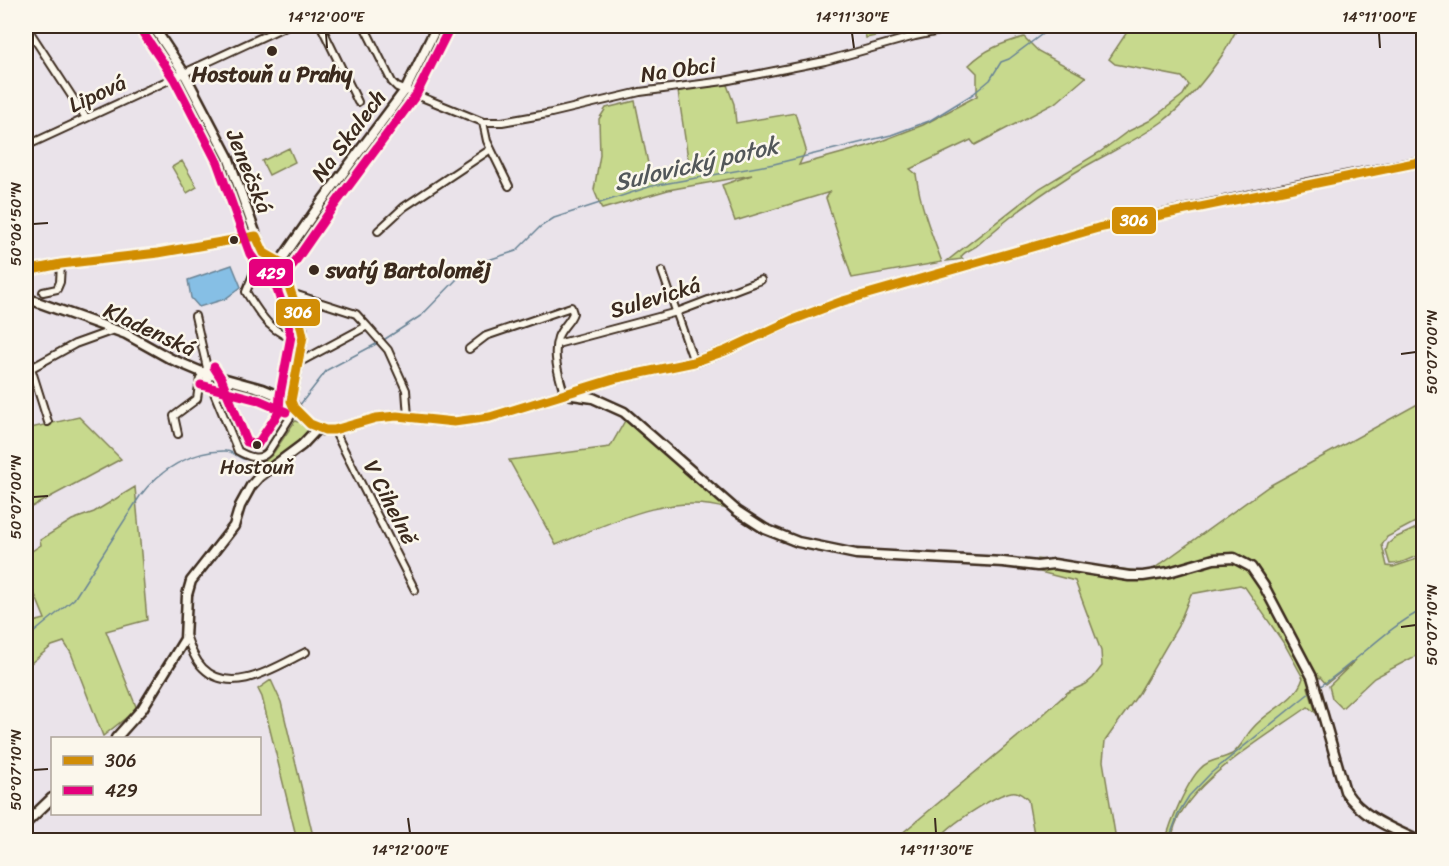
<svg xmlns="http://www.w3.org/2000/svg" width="1449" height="866" font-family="Sriracha,sans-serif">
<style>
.green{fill:#c7d98d;stroke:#818256;stroke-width:1.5}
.water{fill:#86bfe5;stroke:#688395;stroke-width:1.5}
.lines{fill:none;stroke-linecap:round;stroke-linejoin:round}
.stream{stroke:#688395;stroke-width:1.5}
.street-casing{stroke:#3b2a1e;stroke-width:10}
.secondary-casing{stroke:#3b2a1e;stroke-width:13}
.street{stroke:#fbf7ec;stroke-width:6}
.secondary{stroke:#fbf7ec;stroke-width:8}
.bus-1-casing{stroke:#fbf7ec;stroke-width:14}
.bus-2-casing{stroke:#fbf7ec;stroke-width:14}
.bus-1{stroke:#d18d06;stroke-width:9}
.bus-2{stroke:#e5007d;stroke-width:9}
.ticks{fill:none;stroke:#3b2a1e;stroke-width:2}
.poi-dot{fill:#3b2a1e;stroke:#fbf7ec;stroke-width:2}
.labels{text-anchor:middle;stroke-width:5;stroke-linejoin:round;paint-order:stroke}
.bus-label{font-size:20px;fill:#3b2a1e;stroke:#fbf7ec}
.street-label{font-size:22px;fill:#3b2a1e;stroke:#fbf7ec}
.poi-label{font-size:22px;font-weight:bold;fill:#3b2a1e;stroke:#fbf7ec}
.water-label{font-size:24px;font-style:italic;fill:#52575a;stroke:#fbf7ec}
.line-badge{stroke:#fbf7ec;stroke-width:2}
.badge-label{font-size:16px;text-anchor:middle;font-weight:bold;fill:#fff}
.neatline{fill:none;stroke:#3b2a1e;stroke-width:2}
.ticks-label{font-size:15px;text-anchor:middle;fill:#3b2a1e}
</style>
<rect width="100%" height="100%" fill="#eae3ea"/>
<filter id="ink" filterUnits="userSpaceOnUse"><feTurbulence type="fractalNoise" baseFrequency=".0167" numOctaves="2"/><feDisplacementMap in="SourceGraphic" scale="12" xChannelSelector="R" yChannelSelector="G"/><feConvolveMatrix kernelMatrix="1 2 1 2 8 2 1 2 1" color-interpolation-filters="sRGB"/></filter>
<g filter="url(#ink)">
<path class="green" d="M 864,26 L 915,26 L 915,27 L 866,38 Z
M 1131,26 L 1239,26 C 1233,35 1229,45 1223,54 C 1206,79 1187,103 1162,122 C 1133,143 1101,156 1071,175 C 1038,196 1007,218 979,244 C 973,250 965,250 961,257 L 963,259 L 947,261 L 1040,188 L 1100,152 L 1127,132 L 1149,121 L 1183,95 L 1189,85 L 1182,77 L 1115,64 L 1109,59 Z
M 1024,37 L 1038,51 L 1086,77 L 1057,102 L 975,145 L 971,140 L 910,169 L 916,174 C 920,205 931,233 942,262 L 852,278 L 826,198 L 830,192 L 735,221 L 722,185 L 752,175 L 668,190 L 602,209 L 594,190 L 600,155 L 599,119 L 606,108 L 635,101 L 651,178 L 690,172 L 678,91 L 726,82 L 734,104 L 736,123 L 795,113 L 806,150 L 799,165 L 871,145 L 923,125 L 977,96 L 977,73 L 969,65 C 985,49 1003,43 1024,37 Z
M 289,148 L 295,162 L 269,175 L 262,161 Z
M 182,161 L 197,187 L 187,193 L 172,167 Z
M 1423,401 L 1423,518 L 1387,537 L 1382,545 L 1387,566 L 1393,567 L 1423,557 L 1423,652 L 1374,678 L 1342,708 L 1332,698 L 1329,686 L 1356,660 L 1326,684 L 1320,677 L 1308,687 L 1316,713 L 1308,707 C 1268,736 1175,788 1172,840 L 1166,840 C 1170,822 1187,783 1199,770 C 1208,759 1221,760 1232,754 C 1242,747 1244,738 1252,729 C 1268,709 1295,703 1303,678 L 1285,645 L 1245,587 L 1240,585 L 1191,594 L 1178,626 L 1139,693 L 1105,741 L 1103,761 L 1116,840 L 1035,840 L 1028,800 C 1025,797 1020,793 1016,792 C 1003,789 955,822 945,832 L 945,840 L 894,840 L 1034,723 L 1068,692 L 1086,684 L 1093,678 L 1102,666 L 1101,651 L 1075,581 L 1036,571 L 1037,559 L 1139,571 L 1152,570 L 1269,486 Z
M 79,417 L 121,459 L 26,510 L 26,429 Z
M 626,419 L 727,509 C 670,491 608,524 556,545 L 509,460 L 610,447 Z
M 302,420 L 309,433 L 300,443 L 266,466 L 264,462 L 272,455 L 295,421 L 298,422 Z
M 135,487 L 147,620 L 106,631 L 137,709 L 103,736 L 71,653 L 64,642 L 52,646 L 26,667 L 26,626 L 33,622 L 45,619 L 26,573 L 26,555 L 41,545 L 40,540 L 72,520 L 94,512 Z
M 1423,525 L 1423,555 C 1411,556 1402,565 1390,564 L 1386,551 L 1388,544 L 1395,538 Z
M 271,680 L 281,702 L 314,840 L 297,840 L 262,697 L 258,689 Z"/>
<path class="water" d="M 232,265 L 241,287 L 225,299 L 199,307 L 191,298 L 188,280 Z"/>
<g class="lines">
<path class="stream" d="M 382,341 L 422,315 L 457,279 L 482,262 L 516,251 L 540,227 L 554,218 L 652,186 L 774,164 L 891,135 L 929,121 L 973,94 L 990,80 L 1001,62 L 1009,59 L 1053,26
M 299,406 L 327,370 L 378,343
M 287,427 L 296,414
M 26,639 L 74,599 L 140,496 C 159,470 192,450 226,451 C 232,451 237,457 243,459 C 249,460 256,460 262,461 L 265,457
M 1319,687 C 1355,664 1384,629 1424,609
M 1170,840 L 1170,836 L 1179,812 L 1189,796 L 1211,773 L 1312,691"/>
<defs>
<path id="street" d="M 26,26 L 86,118
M 321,26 L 358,102
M 364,26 L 392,82 L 397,87 L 483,122 L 502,122 L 547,114 L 640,92 L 724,81 L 825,61 L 915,36 L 958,27
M 483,122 L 487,141 L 509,186
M 26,146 L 286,26
M 378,231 L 404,207 L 491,149
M 275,258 L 255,270 L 246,292 C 262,318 271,333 302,342
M 26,271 L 61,264 L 158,253 L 256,236
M 662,271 L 694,362
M 43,292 L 57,289 L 60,282 L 61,264
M 291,293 L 356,314 L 367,326 L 388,350 L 406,390 L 408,417
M 557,344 L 677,312 L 761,280
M 469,349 L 486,336 L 571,307 L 573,313 C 570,322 561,328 558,337 C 552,355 559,376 564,393
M 298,363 L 367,326
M 31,368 L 48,422
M 26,371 L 75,344 L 114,330
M 204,374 L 210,383 L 238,451 C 247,456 259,462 268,452 L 291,416 L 291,401
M 334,430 L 415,590
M 178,434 L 174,416 L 197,399 L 200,378 L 207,368 L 195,316
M 186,635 C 190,646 194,659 203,668 C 232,697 277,666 306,652"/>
<path id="secondary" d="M 153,26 L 184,73 L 228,157 L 261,249 L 264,253 L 280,262 L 302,329 L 302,342 L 291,401
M 280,262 L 323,200 L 406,89 L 437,26
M 26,298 L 126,334 L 171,359 L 204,373 L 262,389 L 291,401 L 298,412 L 310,424 L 322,430 L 334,430 L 376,418 L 397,416 L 454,422 L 490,417 L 617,378 L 694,362 L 725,351 L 792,320 L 843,301 L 1098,228 L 1315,182 L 1424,161
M 566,394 L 593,398 L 624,412 L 737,511 L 765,529 L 798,542 L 856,554 L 1003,562 L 1037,566 L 1054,564 L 1129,576 L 1143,576 L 1169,572 L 1214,559 L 1234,558 L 1251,567 L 1264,586 L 1312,677 L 1345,791 C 1361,816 1390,828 1417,840
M 116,738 L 142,709 L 185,639 L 187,595 L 191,581 L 234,526 L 240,506 L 251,486 L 259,477 L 302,445 L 318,428
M 26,823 L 52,798"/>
</defs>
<use href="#street" class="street-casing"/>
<use href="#secondary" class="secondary-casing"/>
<use href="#street" class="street"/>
<use href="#secondary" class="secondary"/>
<defs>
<path id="bus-1" d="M 256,236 L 264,253 L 280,262 L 297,309 L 303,336 L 291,401
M 26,271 L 61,264 L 158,253 L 256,236
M 291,401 L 294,408 L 310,424 L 325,430 L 334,430 L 376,418 L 397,416 L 454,422 L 490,417 L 617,378 L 694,362 L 725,351 L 792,320 L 843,301 L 1098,228 L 1424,161"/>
<path id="bus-2" d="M 143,33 L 174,79 L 217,162 L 250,254 L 256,262 L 270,270 L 285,312 L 291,336 L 280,395 L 279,412 L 257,445 L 247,442 L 221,378 L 214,367
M 290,269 L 333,207 L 416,95 L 448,31
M 201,385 L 258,400 L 286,412"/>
</defs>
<use href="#bus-1" class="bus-1-casing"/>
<use href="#bus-2" class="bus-2-casing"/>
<use href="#bus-1" class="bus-1"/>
<use href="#bus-2" class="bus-2"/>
</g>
</g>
<path class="ticks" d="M 326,33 L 327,48M 852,33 L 854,48M 1379,33 L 1380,48M 33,224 L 48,223M 1401,354 L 1416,352M 33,497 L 48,496M 1401,627 L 1416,625M 33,770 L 48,769M 408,818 L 410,833M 935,818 L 936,833"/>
<g class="poi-dot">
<circle cx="272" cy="51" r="6"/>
<circle cx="234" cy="240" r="5"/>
<circle cx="314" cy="270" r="6"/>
<circle cx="257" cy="445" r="5"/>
</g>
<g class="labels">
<g class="bus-label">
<text x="257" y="474">Hostouň</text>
</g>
<g class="street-label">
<text transform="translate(678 69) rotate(-8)" y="8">Na Obci</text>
<text transform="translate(97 93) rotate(-25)" y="8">Lipová</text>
<text transform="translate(348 135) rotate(-53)" y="8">Na Skalech</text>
<text transform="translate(250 171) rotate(68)" y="8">Jenečská</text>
<text transform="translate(655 297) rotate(-17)" y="8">Sulevická</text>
<text transform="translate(150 329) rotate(25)" y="8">Kladenská</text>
<text transform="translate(391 502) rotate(63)" y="8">V Cihelně</text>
</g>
<g class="poi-label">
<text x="272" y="82">Hostouň u Prahy</text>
<text x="326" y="278" text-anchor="start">svatý Bartoloměj</text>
</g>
<g class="water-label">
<text transform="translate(696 164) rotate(-13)" y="8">Sulovický potok</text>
</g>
</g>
<g class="line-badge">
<rect x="1111" y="206" width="46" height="29" rx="6" fill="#d18d06"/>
<rect x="248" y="258" width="46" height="29" rx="6" fill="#e5007d"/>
<rect x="275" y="298" width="46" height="29" rx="6" fill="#d18d06"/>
</g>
<g class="badge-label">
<text x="1134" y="226">306</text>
<text x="271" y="279">429</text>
<text x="298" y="318">306</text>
</g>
<rect width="1449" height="866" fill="none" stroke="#fbf7ec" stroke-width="66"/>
<rect x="51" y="737" width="210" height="78" fill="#fbf7ec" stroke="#aea59a" stroke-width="1.5"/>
<rect x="63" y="756" width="30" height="9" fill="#d18d06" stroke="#aea59a" stroke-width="1.5"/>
<text x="105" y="767" font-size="18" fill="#3b2a1e">306</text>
<rect x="63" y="786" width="30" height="9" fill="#e5007d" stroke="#aea59a" stroke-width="1.5"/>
<text x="105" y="797" font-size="18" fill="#3b2a1e">429</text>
<rect x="33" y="33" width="1383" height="800" class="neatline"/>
<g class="ticks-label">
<text x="326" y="22">14°12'00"E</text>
<text x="852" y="22">14°11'30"E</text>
<text x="1379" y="22">14°11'00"E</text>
<text transform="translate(16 224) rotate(-90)" y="5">50°06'50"N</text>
<text transform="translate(1432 352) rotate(-90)" y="5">50°07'00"N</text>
<text transform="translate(16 497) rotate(-90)" y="5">50°07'00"N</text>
<text transform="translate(1432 625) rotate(-90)" y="5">50°07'10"N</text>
<text transform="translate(16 770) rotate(-90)" y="5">50°07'10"N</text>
<text x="410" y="855">14°12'00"E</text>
<text x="936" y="855">14°11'30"E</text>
</g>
</svg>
